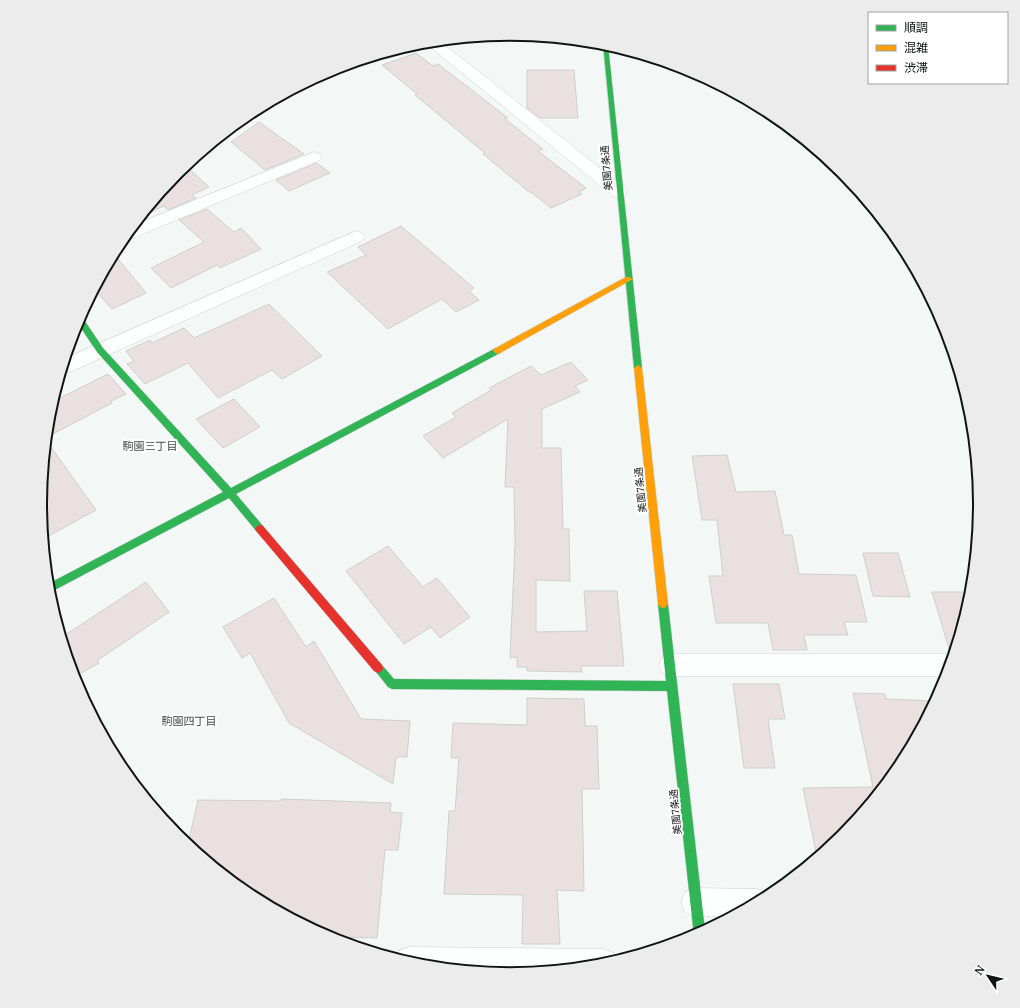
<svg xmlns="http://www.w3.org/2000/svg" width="1020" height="1008" font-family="'Noto Serif','Noto Sans JP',serif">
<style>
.green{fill:#d5efe9}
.building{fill:#eae0e1;stroke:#cecfce}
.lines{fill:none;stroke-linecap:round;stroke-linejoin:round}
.street-casing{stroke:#ced2d1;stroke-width:1}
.fast-casing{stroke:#ced2d1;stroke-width:1}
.slow-casing{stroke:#ced2d1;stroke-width:1}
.jam-casing{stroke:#ced2d1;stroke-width:1}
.street{fill:#fdfefe;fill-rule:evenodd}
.fast{fill:#30b455;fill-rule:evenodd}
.slow{fill:#ff9f0a;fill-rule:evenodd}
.jam{fill:#e5322d;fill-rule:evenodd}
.labels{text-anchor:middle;stroke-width:4;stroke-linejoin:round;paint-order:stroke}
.street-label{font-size:10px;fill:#111414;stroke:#fff}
.neighbourhood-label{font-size:11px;fill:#444c4a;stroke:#fff}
.rim{fill:none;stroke:#111414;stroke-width:2}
</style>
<rect width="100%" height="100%" fill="#f3f8f7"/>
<path class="green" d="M 303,84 L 305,86 L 279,99 L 227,131 L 249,113 Z"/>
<path class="building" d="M 416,53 L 433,66 L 438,64 L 508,118 L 504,118 L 543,149 L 538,151 L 586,188 L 579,192 L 582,194 L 551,208 L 531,192 L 529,192 L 483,154 L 485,153 L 415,95 L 417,94 L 382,65 Z
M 527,70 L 574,70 L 578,118 L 540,118 L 527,108 Z
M 259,122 L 304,154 L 265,170 L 231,142 Z
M 317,163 L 330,173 L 289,191 L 276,180 Z
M 185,165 L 209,187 L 192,195 L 196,198 L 168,210 L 164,206 L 142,216 L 178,172 Z
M 207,209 L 234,232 L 241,228 L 261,249 L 220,268 L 217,265 L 171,288 L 151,268 L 204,242 L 179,220 Z
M 401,226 L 474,288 L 469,291 L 479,300 L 456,312 L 442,299 L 388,329 L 327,272 L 366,255 L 358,247 Z
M 114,254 L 146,293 L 112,309 L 94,289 Z
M 269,304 L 322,356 L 282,379 L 272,370 L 218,398 L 188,363 L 145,384 L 127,364 L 134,361 L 126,351 L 150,340 L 152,343 L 184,328 L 194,338 Z
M 571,362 L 588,380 L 575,386 L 580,392 L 542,409 L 542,448 L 561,448 L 563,529 L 569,529 L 570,581 L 536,580 L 536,632 L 587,631 L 584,591 L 617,591 L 624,666 L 581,666 L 582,672 L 527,671 L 527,667 L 517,667 L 517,657 L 510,658 L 515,544 L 514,487 L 505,487 L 508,419 L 443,458 L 423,436 L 456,417 L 452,413 L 491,390 L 489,388 L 531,366 L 541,375 Z
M 108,374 L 126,394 L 111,401 L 112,403 L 47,437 L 49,412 L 52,402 Z
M 234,399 L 260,427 L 223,448 L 196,419 Z
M 46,440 L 96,510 L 43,539 L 40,504 Z
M 727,455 L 736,492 L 775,491 L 784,535 L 792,535 L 799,574 L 856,575 L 867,622 L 844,622 L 848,635 L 804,635 L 807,650 L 773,650 L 768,623 L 716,623 L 709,576 L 723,576 L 717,520 L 702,520 L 692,456 Z
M 388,546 L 423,587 L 437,578 L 470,617 L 440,638 L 431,627 L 404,644 L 346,571 Z
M 863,553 L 898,553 L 910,597 L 873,596 Z
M 146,582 L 169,612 L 98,660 L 99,663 L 74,677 L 62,637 Z
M 932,592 L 971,592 L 953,654 L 950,652 Z
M 274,598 L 306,647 L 314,641 L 361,719 L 410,721 L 407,757 L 396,757 L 393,784 L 289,723 L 250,653 L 242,658 L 223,627 Z
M 733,684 L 779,684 L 785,719 L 768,719 L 775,768 L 744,768 Z
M 853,693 L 885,694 L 886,699 L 935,701 L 901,765 L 842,836 L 817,857 L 803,788 L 873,787 Z
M 527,698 L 584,699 L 585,726 L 597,726 L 599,789 L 582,789 L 584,891 L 557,890 L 560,944 L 522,944 L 523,895 L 444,894 L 449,811 L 455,811 L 459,758 L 451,758 L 453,723 L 527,725 Z
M 281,799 L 391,803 L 390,812 L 402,813 L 398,850 L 385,850 L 377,938 L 328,937 L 249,895 L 188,844 L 198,800 L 281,801 Z"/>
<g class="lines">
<defs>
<path id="street" d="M 439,41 L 477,70 L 625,188 L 627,192 L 625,196 L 619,197 L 613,196 L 424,42 Z
M 314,152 L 320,154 L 322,157 L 320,160 L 133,238 L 127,240 L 123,238 L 134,225 Z
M 356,231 L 362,233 L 365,237 L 362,241 L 70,372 L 61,373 L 66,358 Z
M 671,654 L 950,654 L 953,655 L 946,676 L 671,676 L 662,673 L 659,665 L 662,657 Z
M 695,888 L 757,889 L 767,893 L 769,896 L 730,917 L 695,916 L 685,912 L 681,902 L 685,892 Z
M 409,947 L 603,949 L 614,953 L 617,960 L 601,965 L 510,974 L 418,965 L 396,958 L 398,951 Z"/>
<path id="fast" d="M 603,43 L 608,45 L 642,368 L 638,371 L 634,368 Z
M 80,317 L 82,317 L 103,348 L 231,488 L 494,349 L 497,348 L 501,351 L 500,353 L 236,494 L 263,526 L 265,529 L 263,532 L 257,532 L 229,498 L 49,593 L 48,584 L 223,492 L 97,352 L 77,322 Z
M 663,600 L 666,601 L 668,604 L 705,930 L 694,936 L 667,691 L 392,689 L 388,687 L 373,668 L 374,665 L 378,663 L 382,665 L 394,679 L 666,681 L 658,604 L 660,601 Z"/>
<path id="slow" d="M 626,277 L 629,277 L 633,279 L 500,353 L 497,354 L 493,351 L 494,349 Z
M 638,365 L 642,368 L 668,604 L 666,607 L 663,608 L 660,607 L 658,604 L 634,368 Z"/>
<path id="jam" d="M 260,525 L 263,526 L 382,665 L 383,668 L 382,671 L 378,673 L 374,671 L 257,532 L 255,529 L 257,526 Z"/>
</defs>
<use href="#street" class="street-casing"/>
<use href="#fast" class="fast-casing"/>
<use href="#slow" class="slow-casing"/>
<use href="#jam" class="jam-casing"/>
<use href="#street" class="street"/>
<use href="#fast" class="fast"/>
<use href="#slow" class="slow"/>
<use href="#jam" class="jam"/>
</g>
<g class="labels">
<g class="street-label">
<text transform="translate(606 168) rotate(-95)" y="4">美園7条通</text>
<text transform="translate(640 490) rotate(-96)" y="4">美園7条通</text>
<text transform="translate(675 812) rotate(-96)" y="4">美園7条通</text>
</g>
<g class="neighbourhood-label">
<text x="150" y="450">駒園三丁目</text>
<text x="189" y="725">駒園四丁目</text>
</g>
</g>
<path d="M0 0H1020V1008H0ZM47 504a463 463 0 1 1 926 0a463 463 0 1 1-926 0Z" fill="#ececec" fill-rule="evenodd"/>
<path class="rim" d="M47 504a463 463 0 1 1 926 0a463 463 0 1 1-926 0Z"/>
<rect x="868" y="12" width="140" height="72" fill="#ffffff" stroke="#a0a1a1"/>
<rect x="876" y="25" width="20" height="6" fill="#30b455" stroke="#a0a1a1"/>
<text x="904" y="32" font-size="12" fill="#111414">順調</text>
<rect x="876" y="45" width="20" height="6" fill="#ff9f0a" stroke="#a0a1a1"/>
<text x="904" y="52" font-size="12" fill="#111414">混雑</text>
<rect x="876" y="65" width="20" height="6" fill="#e5322d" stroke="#a0a1a1"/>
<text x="904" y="72" font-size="12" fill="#111414">渋滞</text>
<g transform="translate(988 976) rotate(305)" stroke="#ffffff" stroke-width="3" paint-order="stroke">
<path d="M0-3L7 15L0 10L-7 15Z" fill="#111414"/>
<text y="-6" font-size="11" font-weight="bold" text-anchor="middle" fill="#111414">N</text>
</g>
</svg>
